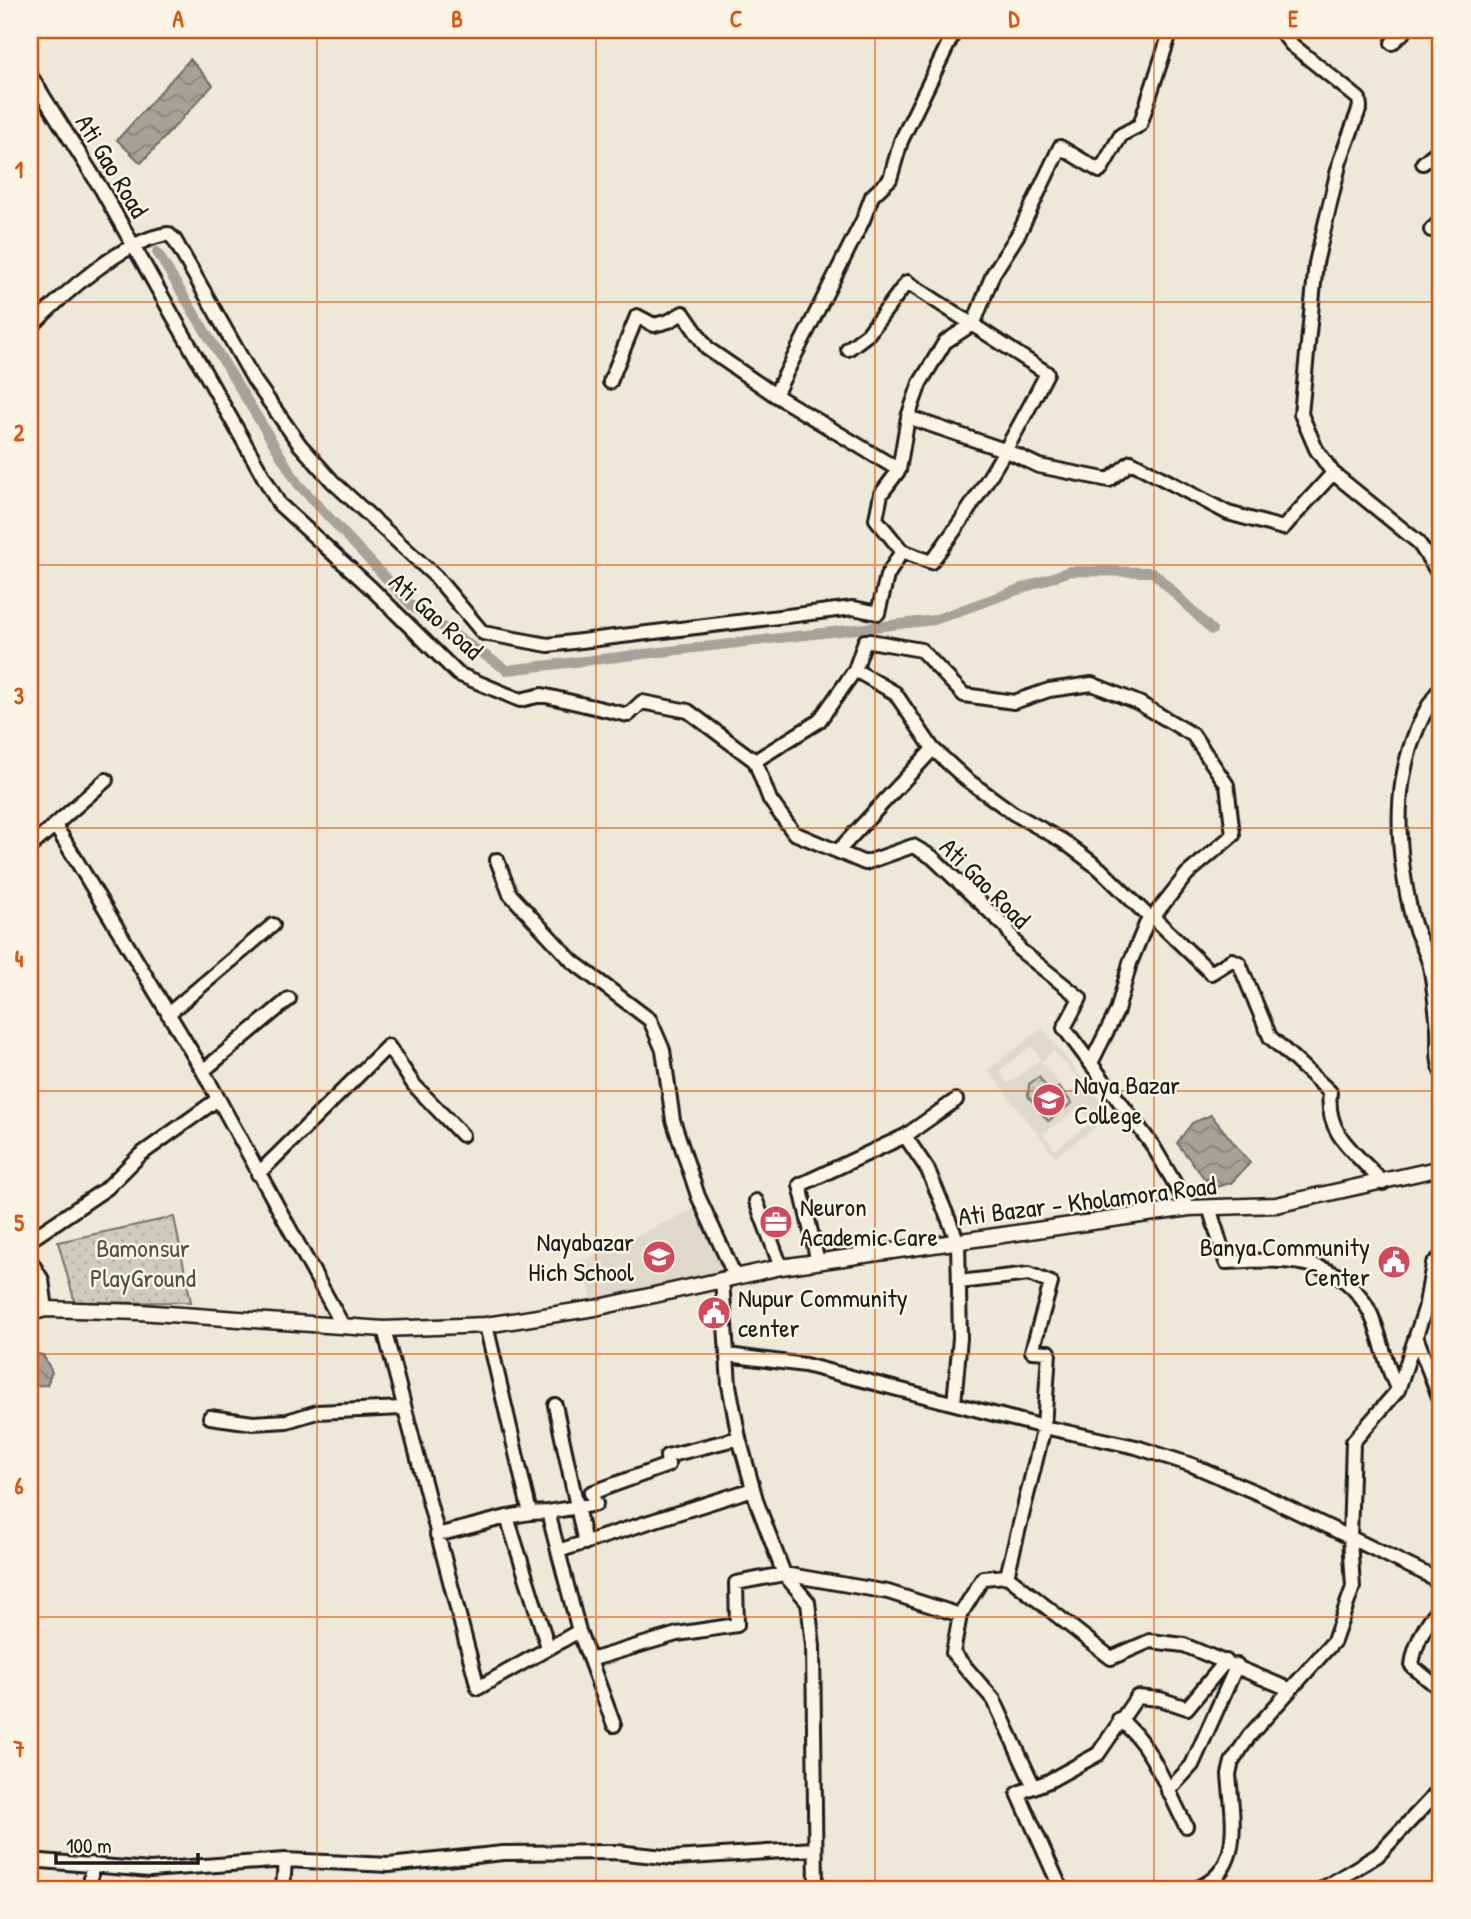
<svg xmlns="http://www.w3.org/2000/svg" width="1471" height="1919" font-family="'Patrick Hand',sans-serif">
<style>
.built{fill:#ded9cb;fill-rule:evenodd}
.park{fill:url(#park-dots);stroke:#76736c;stroke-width:2}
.water{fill:url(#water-waves);stroke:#6f6c67;stroke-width:2}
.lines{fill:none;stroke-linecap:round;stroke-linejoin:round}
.canal{stroke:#a7a299;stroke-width:10}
.minor-casing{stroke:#1c1c1c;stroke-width:18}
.major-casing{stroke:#1c1c1c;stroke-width:19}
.minor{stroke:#fcf5e5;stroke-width:12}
.major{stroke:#fcf5e5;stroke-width:14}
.grid{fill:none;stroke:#de560d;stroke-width:2;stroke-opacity:0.55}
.labels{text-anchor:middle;stroke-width:5;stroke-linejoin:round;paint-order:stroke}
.street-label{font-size:26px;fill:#1c1c1c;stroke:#fcf5e5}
.poi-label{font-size:26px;fill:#1c1c1c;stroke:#fcf5e5;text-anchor:start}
.park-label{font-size:26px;fill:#52504c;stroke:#fcf5e5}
.neatline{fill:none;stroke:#de560d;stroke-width:2.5}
.grid-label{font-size:23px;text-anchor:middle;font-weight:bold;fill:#de560d}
</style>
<defs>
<pattern id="park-dots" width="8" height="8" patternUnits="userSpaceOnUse" patternTransform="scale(1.75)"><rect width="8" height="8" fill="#cfcabd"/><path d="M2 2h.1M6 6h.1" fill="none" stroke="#b1ada2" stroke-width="1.8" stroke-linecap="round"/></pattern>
<pattern id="water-waves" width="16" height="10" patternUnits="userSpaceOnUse" patternTransform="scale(1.75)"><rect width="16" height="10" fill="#a7a299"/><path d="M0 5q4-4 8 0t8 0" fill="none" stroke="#87837c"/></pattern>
</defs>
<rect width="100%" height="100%" fill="#eee8d9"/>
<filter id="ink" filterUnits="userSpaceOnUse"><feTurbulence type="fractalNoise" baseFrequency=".0143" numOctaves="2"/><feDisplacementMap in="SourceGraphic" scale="14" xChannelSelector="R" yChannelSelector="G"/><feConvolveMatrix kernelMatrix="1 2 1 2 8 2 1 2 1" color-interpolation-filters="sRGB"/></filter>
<g filter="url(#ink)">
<path class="built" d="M 1042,1028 L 1112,1115 L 1055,1157 L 988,1070 ZM 1031,1046 L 1041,1059 L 1008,1084 L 999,1071 ZM 1054,1051 L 1081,1082 L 1068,1093 L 1041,1062 ZM 1079,1107 L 1091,1122 L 1055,1150 L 1043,1134 Z
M 702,1205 L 735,1276 L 595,1308 L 581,1262 Z"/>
<path class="park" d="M 1039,1077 L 1050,1092 L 1059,1087 L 1072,1103 L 1048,1121 L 1028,1096 L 1029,1084 Z
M 174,1217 L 191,1302 L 75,1303 L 58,1242 Z"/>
<path class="water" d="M 190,59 L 213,85 L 141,163 L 117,140 Z
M 1211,1115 L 1250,1163 L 1231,1183 L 1212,1188 L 1177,1143 L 1192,1123 Z
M 30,1353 L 43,1355 L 52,1372 L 47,1385 L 30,1386 Z"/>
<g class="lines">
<path class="canal" d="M 157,252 L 298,484 L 413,607 L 507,670 L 934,620 L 1070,571 L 1153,572 L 1212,630"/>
<defs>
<path id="minor" d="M 1280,30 L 1291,44 L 1359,99 L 1360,107 L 1340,161 L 1316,263 L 1301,414 L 1316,449 L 1333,473 L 1418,542 L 1441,577
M 1392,43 L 1406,30
M 30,75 L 102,190 L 279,504 L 371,588 L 458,674 L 520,700 L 542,695 L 628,715 L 642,702 L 688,711 L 755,761 L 770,800 L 794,833 L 865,863 L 913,846 L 932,857 L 1006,927 L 1020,950 L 1080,998 L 1064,1028 L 1153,1146 L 1189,1208
M 1423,163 L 1441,148
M 1431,230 L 1441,221
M 30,328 C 62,295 123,240 168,234 L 174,239 L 254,380 L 300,445 L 333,482 L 436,577 L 483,633 L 548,645 L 853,608 L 878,613 L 887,576 L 902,551 L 876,519 L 881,494 L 899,470
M 848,349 L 868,334 L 907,282 L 1047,373 C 1013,440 977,503 931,562 L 902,551
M 610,382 L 637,316 L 654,325 L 669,321 L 683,313 L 708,349 L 775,395 L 899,470 L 908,417 L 920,383 L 945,342 L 974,323 L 993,274 L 1019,233 L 1060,147 L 1100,171 L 1121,135 L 1140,125 L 1171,30
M 775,395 L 863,220 L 872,196 L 890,179 L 901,141 L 955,30
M 908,417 L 1007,451 L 1039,466 L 1109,480 L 1131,462 L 1228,513 L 1283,528 L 1333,473
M 855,670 L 895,693 L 933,749
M 1441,687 C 1390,756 1393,840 1413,921 C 1417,936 1426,950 1430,966 C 1434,986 1436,1009 1438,1029 C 1439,1044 1436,1057 1441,1071
M 755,761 L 819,721 L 855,670 L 865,641 L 870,641 L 921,650 L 964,695 L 1014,702 L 1049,690 L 1092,684 L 1139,703 L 1193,735 L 1227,785 L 1233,835 L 1187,874 L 1153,917 L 1149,917 L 1130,963 L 1117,1011 L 1091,1063
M 55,825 L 203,1071 L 343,1326
M 30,847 L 106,780
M 839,850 L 933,749 L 966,779 L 1013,813 L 1063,841 L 1100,869 L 1149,917
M 497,860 L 510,894 L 572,961 L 650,1020 L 663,1050 L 673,1120 L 698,1196 L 735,1276
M 1153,917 L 1211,973 L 1232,960 L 1239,963 L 1270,1037 L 1330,1092 C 1325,1136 1356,1152 1383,1183
M 168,1014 L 273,925
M 203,1071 L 289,999
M 905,1136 L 928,1170 L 958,1242 L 960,1338 L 954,1403
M 258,1174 L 388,1046 L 414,1085 L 462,1135
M 756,1201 L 781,1267
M 1209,1207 L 1226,1262 C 1287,1259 1349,1254 1375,1324 C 1384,1348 1385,1365 1398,1390
M 30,1240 L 107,1188 L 140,1155 L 218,1099
M 30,1260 L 42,1280 L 46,1309
M 818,1262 L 800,1185 L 905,1136 L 956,1100
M 722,1279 L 729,1385 L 739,1438 L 757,1503 L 784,1574 L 808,1602 L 813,1646 L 816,1889
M 959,1282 L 1029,1274 L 1051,1283 L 1032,1351 L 1049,1352 L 1044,1427 L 1007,1576
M 486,1325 L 530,1513 L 548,1512 L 558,1551
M 384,1329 L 478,1688 L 579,1631 L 614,1725
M 1417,1339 L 1441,1402
M 728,1355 L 805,1365 L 1044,1427 L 1136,1447 L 1192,1465 L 1262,1495 L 1426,1574 L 1441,1585
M 555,1405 L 585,1543
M 210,1417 L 253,1423 L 287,1421 L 317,1412 L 402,1408
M 548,1512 L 596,1504 L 591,1493 L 668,1465 L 667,1456 L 739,1438
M 530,1513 L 507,1517 L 548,1647
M 437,1535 L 507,1517
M 1441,1606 C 1427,1621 1414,1645 1412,1666 L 1441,1690
M 960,1615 L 953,1653 L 994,1700 L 1034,1787
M 579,1631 L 558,1551 L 753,1489
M 590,1660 L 677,1634 L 737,1625 L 736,1583 L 784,1574 L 888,1592 L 960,1615 L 983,1578 L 1007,1576 L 1111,1658 L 1150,1641 L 1184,1645 L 1289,1689
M 1119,1719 C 1152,1744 1167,1790 1186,1826
M 1168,1791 L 1192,1765 L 1237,1665
M 30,1860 L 150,1870 L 285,1860 L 389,1865 L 503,1853 L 616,1852 L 674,1858 L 814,1849
M 91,1864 L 91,1889
M 283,1889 L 285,1860
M 1061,1889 L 1018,1793 L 1049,1781 L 1098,1754 L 1137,1697 L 1160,1699 L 1187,1708 L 1226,1661
M 1195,1889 C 1245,1871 1232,1817 1229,1774 L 1232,1762 L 1249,1736 L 1334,1641 L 1353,1587 L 1350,1538 L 1353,1442 L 1398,1390 L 1425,1309 L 1433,1264 L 1441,1257
M 1322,1889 L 1378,1855 L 1441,1788"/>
<path id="major" d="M 30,1313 L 46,1309 L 139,1312 L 384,1329 L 486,1325 L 595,1308 L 781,1267 L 1189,1208 L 1276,1205 L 1441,1168"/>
</defs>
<use href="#minor" class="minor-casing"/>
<use href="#major" class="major-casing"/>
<use href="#minor" class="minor"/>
<use href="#major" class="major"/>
</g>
</g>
<path class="grid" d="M 317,30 L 317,1889M 596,30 L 596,1889M 875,30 L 875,1889M 1154,30 L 1154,1889M 30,302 L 1441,302M 30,565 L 1441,565M 30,828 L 1441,828M 30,1091 L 1441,1091M 30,1354 L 1441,1354M 30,1617 L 1441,1617"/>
<defs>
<symbol id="university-disc" viewBox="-11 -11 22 22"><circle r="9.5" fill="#d1495b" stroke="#fcf5e5"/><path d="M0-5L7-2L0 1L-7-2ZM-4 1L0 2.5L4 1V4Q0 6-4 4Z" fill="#fff"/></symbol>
<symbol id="office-disc" viewBox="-11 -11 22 22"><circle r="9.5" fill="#d1495b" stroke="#fcf5e5"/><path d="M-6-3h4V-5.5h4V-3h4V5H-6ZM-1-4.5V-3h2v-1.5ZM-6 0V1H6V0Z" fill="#fff"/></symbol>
<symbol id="school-disc" viewBox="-11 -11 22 22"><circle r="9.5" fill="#d1495b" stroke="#fcf5e5"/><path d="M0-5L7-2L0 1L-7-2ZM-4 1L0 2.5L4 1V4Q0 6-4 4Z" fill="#fff"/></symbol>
<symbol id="civic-disc" viewBox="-11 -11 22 22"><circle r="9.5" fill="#d1495b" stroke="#fcf5e5"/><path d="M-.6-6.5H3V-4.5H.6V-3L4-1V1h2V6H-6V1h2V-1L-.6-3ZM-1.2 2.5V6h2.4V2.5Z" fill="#fff"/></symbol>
</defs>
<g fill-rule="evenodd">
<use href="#university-disc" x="1030" y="1081" width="38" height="38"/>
<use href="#office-disc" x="757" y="1203" width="38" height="38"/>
<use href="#school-disc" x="640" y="1238" width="38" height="38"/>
<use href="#civic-disc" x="1375" y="1243" width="38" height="38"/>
<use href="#civic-disc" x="695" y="1294" width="38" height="38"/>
</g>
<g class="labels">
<g class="street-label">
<text transform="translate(112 166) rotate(59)" y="9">Ati Gao Road</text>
<text transform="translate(436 616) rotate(42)" y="9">Ati Gao Road</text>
<text transform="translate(985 883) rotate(45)" y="9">Ati Gao Road</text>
<text transform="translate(1087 1201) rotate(-7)" y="9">Ati Bazar - Kholamora Road</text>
</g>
<g class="poi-label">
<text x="1074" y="1094">Naya Bazar<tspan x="1074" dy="30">College</tspan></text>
<text x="800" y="1216">Neuron<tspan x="800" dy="30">Academic Care</tspan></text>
<text x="634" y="1251" text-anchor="end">Nayabazar<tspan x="634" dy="30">Hich School</tspan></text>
<text x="1370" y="1256" text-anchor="end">Banya Community<tspan x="1370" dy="30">Center</tspan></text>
<text x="738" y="1307">Nupur Community<tspan x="738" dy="30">center</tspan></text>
</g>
<g class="park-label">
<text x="143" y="1257">Bamonsur<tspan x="143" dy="30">PlayGround</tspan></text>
</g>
</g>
<rect width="1471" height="1919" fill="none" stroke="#fcf5e5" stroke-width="77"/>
<path d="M56 1853v10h142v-10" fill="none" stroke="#1c1c1c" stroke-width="3.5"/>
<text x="66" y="1853" font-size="21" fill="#1c1c1c" stroke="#fcf5e5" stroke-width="5" paint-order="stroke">100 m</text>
<rect x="38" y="38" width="1394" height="1843" class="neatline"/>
<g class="grid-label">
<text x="178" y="27">A</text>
<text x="457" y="27">B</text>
<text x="736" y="27">C</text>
<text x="1014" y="27">D</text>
<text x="1293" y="27">E</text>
<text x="19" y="178">1</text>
<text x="19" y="441">2</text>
<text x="19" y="704">3</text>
<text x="19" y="967">4</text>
<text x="19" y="1231">5</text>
<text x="19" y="1494">6</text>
<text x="19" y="1757">7</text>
</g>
</svg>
